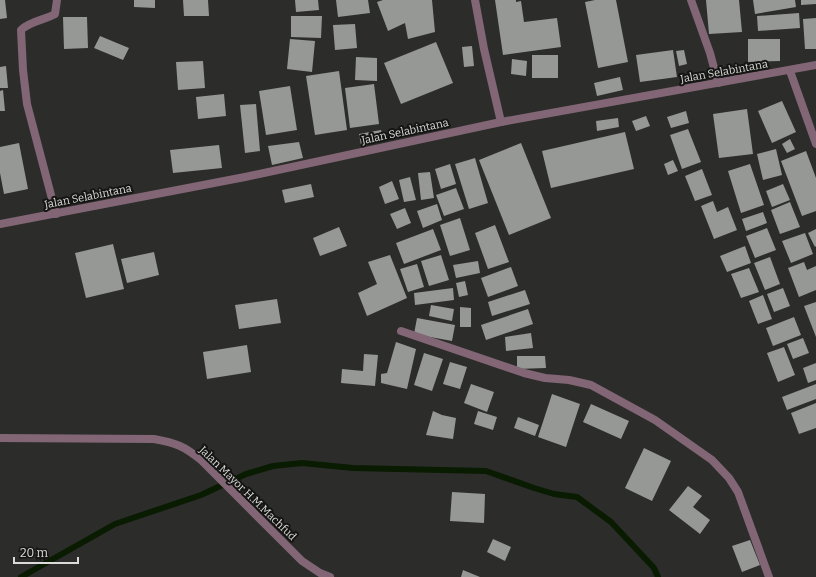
<svg xmlns="http://www.w3.org/2000/svg" width="816" height="577" font-family="Bitter,serif">
<style>
.lines{fill:none;stroke-linecap:round;stroke-linejoin:round}
.stream{stroke:#091b01;stroke-width:6}
.building{fill:#969895}
.service{stroke:#826675;stroke-width:8}
.minor{stroke:#826675;stroke-width:8}
.tertiary{stroke:#826675;stroke-width:8}
.labels{text-anchor:middle;stroke-width:4;stroke-linejoin:round;paint-order:stroke}
.street-label{font-size:11px;fill:#dbdcda;stroke:#151514}
</style>
<rect width="100%" height="100%" fill="#2c2d2b"/>
<g class="lines">
<path class="stream" d="M 21,577 L 115,524 L 201,495 L 246,474 L 273,466 L 302,463 L 353,468 L 486,471 L 534,488 L 554,494 L 577,497 L 611,522 L 654,568 L 658,577"/>
</g>
<path class="building" d="M 0,0 L 5,0 L 7,18 L 0,19 Z
M 134,0 L 155,0 L 155,8 L 134,7 Z
M 183,0 L 208,0 L 209,16 L 184,16 Z
M 295,0 L 318,0 L 319,10 L 296,12 Z
M 336,0 L 368,0 L 370,13 L 338,17 Z
M 383,0 L 432,0 L 435,32 L 408,39 L 405,23 L 388,31 L 377,2 Z
M 495,0 L 516,0 L 516,2 L 521,1 L 524,22 L 557,18 L 561,47 L 503,55 Z
M 595,0 L 616,0 L 628,62 L 598,68 L 585,2 Z
M 706,0 L 739,0 L 742,32 L 709,34 Z
M 753,0 L 795,0 L 796,7 L 755,14 Z
M 801,0 L 816,0 L 816,4 L 801,5 Z
M 799,13 L 800,28 L 758,31 L 757,16 Z
M 291,16 L 322,16 L 321,38 L 291,37 Z
M 63,17 L 87,17 L 88,48 L 64,49 Z
M 816,18 L 816,49 L 805,49 L 803,19 Z
M 355,24 L 357,48 L 335,50 L 333,25 Z
M 100,36 L 129,48 L 123,60 L 94,48 Z
M 290,39 L 315,41 L 312,72 L 287,69 Z
M 748,39 L 780,39 L 780,61 L 748,62 Z
M 436,42 L 453,83 L 401,104 L 384,63 Z
M 472,46 L 474,66 L 464,67 L 462,47 Z
M 673,50 L 677,77 L 640,82 L 636,55 Z
M 684,50 L 687,64 L 679,66 L 676,51 Z
M 532,55 L 558,55 L 558,78 L 532,78 Z
M 356,57 L 377,58 L 377,81 L 355,80 Z
M 512,59 L 527,61 L 526,76 L 511,74 Z
M 203,61 L 205,88 L 178,90 L 176,62 Z
M 6,66 L 8,88 L 0,88 L 0,67 Z
M 339,71 L 347,130 L 315,135 L 306,76 Z
M 620,77 L 623,90 L 597,96 L 594,83 Z
M 374,84 L 379,124 L 350,128 L 345,88 Z
M 290,86 L 297,130 L 266,135 L 259,91 Z
M 3,90 L 5,111 L 0,111 L 0,91 Z
M 224,94 L 226,116 L 198,119 L 196,97 Z
M 782,101 L 796,132 L 772,143 L 758,111 Z
M 256,104 L 260,151 L 245,153 L 240,105 Z
M 747,109 L 753,154 L 719,158 L 713,114 Z
M 686,111 L 689,123 L 671,128 L 667,117 Z
M 646,116 L 650,126 L 636,131 L 632,121 Z
M 618,118 L 619,127 L 597,131 L 596,121 Z
M 688,129 L 701,162 L 682,169 L 670,135 Z
M 381,130 L 383,141 L 361,145 L 359,134 Z
M 625,132 L 634,169 L 551,188 L 542,151 Z
M 790,139 L 795,149 L 787,153 L 782,144 Z
M 299,142 L 303,158 L 272,165 L 268,146 Z
M 19,143 L 28,189 L 4,194 L 0,173 L 0,147 Z
M 521,143 L 551,218 L 509,235 L 479,160 Z
M 219,145 L 222,168 L 173,173 L 170,150 Z
M 776,149 L 782,175 L 763,180 L 757,154 Z
M 806,151 L 816,178 L 816,211 L 802,216 L 781,161 Z
M 475,158 L 488,203 L 469,209 L 455,164 Z
M 673,160 L 678,171 L 668,175 L 664,164 Z
M 450,164 L 456,184 L 441,189 L 435,169 Z
M 750,164 L 764,205 L 741,213 L 728,171 Z
M 702,169 L 712,195 L 695,201 L 685,176 Z
M 430,172 L 434,198 L 421,200 L 418,173 Z
M 410,177 L 416,200 L 404,202 L 399,180 Z
M 392,181 L 399,199 L 385,204 L 379,187 Z
M 311,184 L 314,197 L 285,203 L 282,190 Z
M 783,184 L 790,200 L 772,207 L 766,191 Z
M 456,188 L 464,209 L 444,216 L 436,195 Z
M 713,201 L 717,212 L 728,207 L 737,230 L 714,239 L 701,206 Z
M 790,202 L 800,227 L 780,234 L 771,210 Z
M 437,204 L 442,220 L 423,228 L 417,211 Z
M 405,208 L 411,223 L 397,229 L 390,214 Z
M 763,212 L 767,223 L 746,231 L 742,219 Z
M 460,218 L 470,250 L 450,256 L 440,225 Z
M 495,225 L 509,262 L 488,269 L 475,233 Z
M 339,227 L 347,246 L 320,256 L 313,238 Z
M 767,228 L 776,250 L 755,258 L 746,236 Z
M 433,229 L 441,250 L 404,264 L 396,243 Z
M 816,229 L 816,246 L 815,247 L 808,233 Z
M 805,233 L 813,254 L 791,263 L 782,241 Z
M 113,244 L 124,289 L 86,298 L 75,253 Z
M 745,246 L 751,263 L 727,272 L 720,256 Z
M 154,252 L 159,275 L 127,283 L 121,259 Z
M 390,255 L 407,298 L 367,316 L 358,293 L 377,284 L 368,262 Z
M 441,255 L 449,280 L 429,286 L 421,261 Z
M 770,257 L 780,284 L 765,290 L 754,263 Z
M 478,261 L 480,273 L 456,278 L 453,265 Z
M 804,262 L 807,270 L 816,266 L 816,290 L 799,297 L 788,268 Z
M 417,264 L 424,287 L 408,292 L 400,269 Z
M 511,267 L 518,286 L 488,297 L 481,278 Z
M 749,268 L 759,292 L 741,298 L 731,274 Z
M 465,281 L 468,295 L 459,297 L 456,283 Z
M 453,288 L 454,300 L 415,305 L 414,293 Z
M 783,288 L 790,306 L 774,312 L 767,294 Z
M 525,290 L 530,304 L 492,316 L 488,302 Z
M 763,295 L 772,319 L 758,324 L 749,301 Z
M 277,299 L 281,323 L 239,329 L 235,305 Z
M 816,302 L 816,337 L 804,306 Z
M 431,305 L 454,309 L 452,321 L 429,316 Z
M 460,307 L 471,308 L 471,327 L 460,327 Z
M 528,309 L 533,324 L 486,340 L 481,325 Z
M 794,317 L 801,335 L 773,346 L 766,328 Z
M 417,318 L 455,325 L 452,341 L 414,334 Z
M 531,333 L 533,348 L 506,351 L 505,337 Z
M 803,338 L 809,353 L 793,359 L 787,344 Z
M 396,342 L 416,349 L 407,389 L 381,383 L 381,374 L 387,373 Z
M 247,345 L 251,372 L 207,379 L 203,352 Z
M 784,347 L 795,375 L 778,382 L 767,353 Z
M 424,353 L 443,359 L 432,391 L 414,385 Z
M 364,354 L 378,355 L 375,386 L 341,383 L 342,369 L 363,371 Z
M 517,356 L 545,356 L 546,368 L 517,369 Z
M 450,362 L 467,367 L 460,389 L 443,384 Z
M 816,363 L 816,380 L 808,383 L 803,368 Z
M 471,384 L 494,392 L 487,412 L 464,403 Z
M 816,384 L 816,399 L 787,410 L 782,397 Z
M 552,394 L 580,404 L 566,447 L 538,437 Z
M 816,403 L 816,428 L 799,434 L 791,413 Z
M 591,404 L 629,421 L 621,439 L 583,422 Z
M 433,411 L 442,415 L 456,418 L 453,439 L 426,435 Z
M 478,411 L 497,417 L 493,430 L 474,424 Z
M 518,417 L 539,425 L 535,436 L 514,428 Z
M 644,448 L 671,461 L 652,501 L 625,488 Z
M 688,486 L 702,496 L 693,507 L 710,520 L 700,534 L 669,510 Z
M 452,492 L 485,494 L 484,523 L 450,521 Z
M 493,539 L 511,547 L 505,561 L 487,552 Z
M 750,540 L 760,565 L 742,572 L 732,546 Z
M 463,570 L 480,577 L 461,577 Z"/>
<g class="lines">
<path class="service" d="M 691,0 L 710,53 L 718,83"/>
<path class="minor" d="M 475,0 L 484,49 L 501,122
M 790,71 L 816,144
M 56,214 L 27,104 L 23,70 L 21,30 C 30,21 45,20 55,14 L 57,0
M 401,331 L 524,373 L 545,378 L 569,380 L 591,385 L 655,420 L 712,460 L 729,478 L 738,492 L 769,577
M 0,438 L 154,439 C 176,443 184,446 201,460 L 302,561 L 320,573 L 330,577"/>
<path class="tertiary" d="M 0,224 L 245,177 L 501,122 L 816,65"/>
</g>
<g class="labels">
<g class="street-label">
<text transform="translate(724 71) rotate(-10)" y="4">Jalan Selabintana</text>
<text transform="translate(405 131) rotate(-12)" y="4">Jalan Selabintana</text>
<text transform="translate(88 196) rotate(-11)" y="4">Jalan Selabintana</text>
<text transform="translate(248 493) rotate(44)" y="4">Jalan Mayor H.M.Machfud</text>
</g>
</g>
<path d="M14 557v6h64v-6" fill="none" stroke="#dbdcda" stroke-width="2"/>
<text x="20" y="557" font-size="12" fill="#dbdcda" stroke="#151514" stroke-width="3" paint-order="stroke">20 m</text>
</svg>
